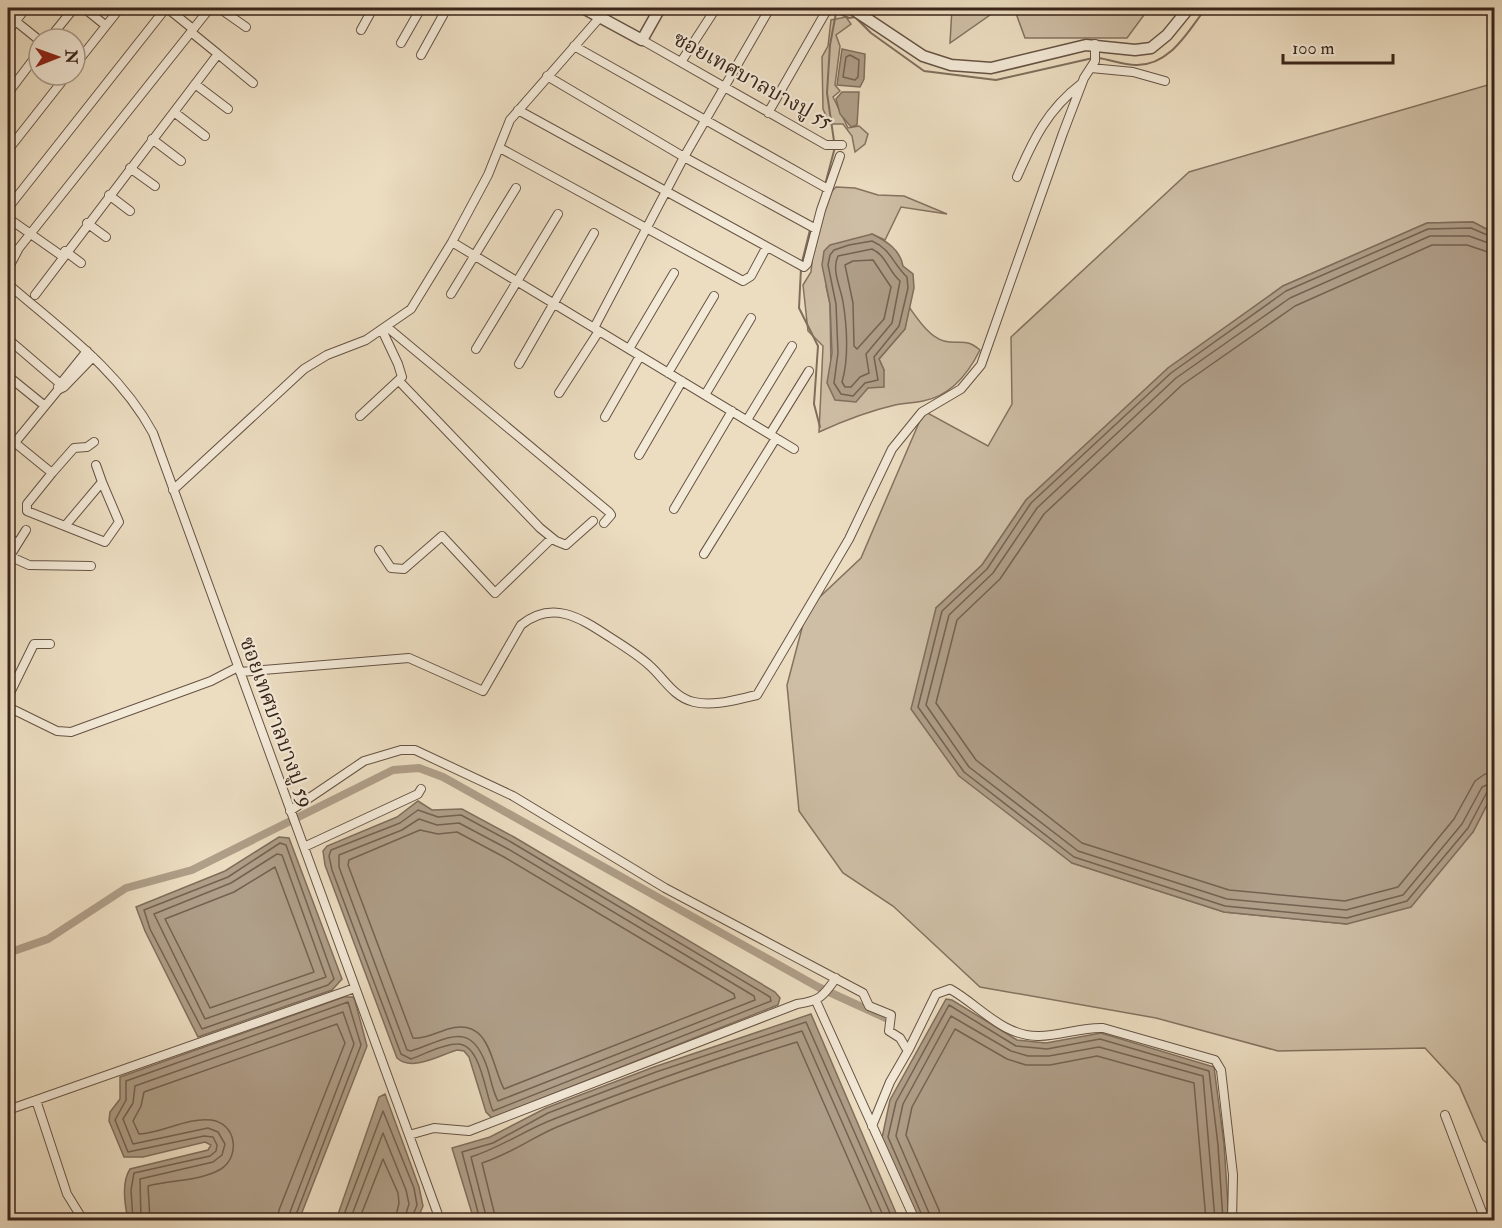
<svg xmlns="http://www.w3.org/2000/svg" width="1502" height="1228" font-family="'IM FELL Double Pica','Noto Serif Thai',serif">
<style>
.green{fill:#cebea5;stroke:#847260;stroke-width:1.5}
.water{fill:#af9e88;stroke:#806e5c;stroke-width:1.5}
.lines{fill:none;stroke-linecap:round;stroke-linejoin:round}
.shore{stroke:#746251;stroke-width:1.5}
.stream{stroke:#806e5c;stroke-width:2}
.canal{stroke:#af9e88;stroke-width:8}
.minor-casing{stroke:#665344;stroke-width:10}
.tertiary-casing{stroke:#665344;stroke-width:13}
.minor{stroke:#f3e9d7;stroke-width:8}
.tertiary{stroke:#f3e9d7;stroke-width:10}
.labels{text-anchor:middle;stroke-width:4.5;stroke-linejoin:round;paint-order:stroke}
.street-label{font-size:21px;fill:#39251a;stroke:#f3e9d7}
</style>
<rect width="100%" height="100%" fill="#ecddc1"/>
<filter id="stains"><feTurbulence type="fractalNoise" baseFrequency=".00333" numOctaves="4"/><feColorMatrix values="0 0 0 0 .2 0 0 0 0 .09 0 0 0 0 .02 0 0 0 .5 -.17"/></filter>
<radialGradient id="worn" r=".72"><stop offset=".6" stop-color="#630" stop-opacity="0"/><stop offset="1" stop-color="#630" stop-opacity=".3"/></radialGradient>
<path class="green" d="M 952,8 L 1000,8 L 950,43 Z
M 1014,8 L 1144,8 L 1144,15 L 1127,38 L 1025,38 Z
M 846,17 L 851,24 L 836,35 L 840,46 L 835,85 L 840,91 L 833,97 L 848,128 L 859,126 L 868,134 L 865,144 L 855,152 L 852,136 L 843,124 L 830,124 L 823,109 L 822,57 L 828,46 L 831,20 Z
M 1491,84 L 1494,87 L 1494,233 L 1473,222 L 1427,223 L 1283,286 L 1168,368 L 1026,500 L 982,565 L 936,608 L 1072,863 L 1224,912 L 1347,924 L 1473,832 L 1494,791 L 1494,1148 L 1483,1140 L 1459,1085 L 1425,1048 L 1278,1051 L 1156,1018 L 980,987 L 893,906 L 843,873 L 799,811 L 787,685 L 807,609 L 861,558 L 924,411 L 988,446 L 1012,404 L 1011,337 L 1189,172 Z
M 836,187 L 855,188 L 878,195 L 904,196 L 947,214 L 901,207 L 885,240 L 872,234 L 864,238 L 826,286 L 830,304 L 831,372 L 868,388 L 884,370 L 879,359 L 905,329 L 909,307 C 917,318 929,337 944,341 C 960,345 965,337 980,350 C 968,374 951,396 923,401 C 914,403 904,403 895,405 C 869,411 843,421 819,432 L 823,346 L 808,331 L 803,285 L 811,272 L 815,232 L 825,198 Z"/>
<path class="water" d="M 842,49 L 865,54 L 864,79 L 860,87 L 837,85 Z
M 842,92 L 859,92 L 857,125 L 851,127 L 840,114 L 836,99 Z
M 1473,222 L 1494,233 L 1494,791 L 1473,832 L 1411,907 L 1347,924 L 1224,912 L 1072,863 L 959,776 L 911,709 L 936,608 L 982,565 L 1026,500 L 1168,368 L 1283,286 L 1427,223 Z
M 872,234 C 886,241 900,249 903,266 L 913,274 L 914,288 L 905,329 L 879,359 L 884,370 L 884,387 L 868,388 L 856,402 L 835,400 L 827,383 L 832,353 L 830,304 L 822,265 L 824,251 L 830,245 Z
M 418,801 L 432,810 L 462,809 L 514,837 L 775,992 L 780,998 L 778,1005 L 492,1118 L 486,1112 L 469,1057 L 464,1051 L 457,1050 C 440,1055 412,1072 397,1058 L 325,865 L 323,851 L 327,846 L 397,817 Z
M 279,837 L 289,838 L 342,979 L 332,990 L 198,1037 L 145,931 L 136,907 L 225,871 Z
M 344,997 L 353,997 L 355,1001 L 367,1046 L 299,1220 L 128,1220 C 125,1205 121,1183 130,1169 L 208,1150 L 211,1145 L 205,1142 L 143,1157 L 124,1157 L 109,1121 L 110,1112 L 120,1099 L 120,1077 Z
M 946,999 L 952,1000 L 1017,1040 L 1046,1043 L 1101,1033 L 1214,1067 L 1224,1144 L 1229,1220 L 919,1220 L 882,1138 L 890,1100 Z
M 811,1014 L 899,1220 L 474,1220 L 452,1148 L 490,1137 L 546,1108 L 654,1067 Z
M 385,1094 L 419,1187 L 423,1206 L 417,1220 L 336,1220 L 379,1097 Z"/>
<g class="lines">
<path class="shore" d="M 850,55 L 859,60 L 858,77 L 855,80 L 843,77 L 846,57 Z
M 1494,238 L 1471,228 L 1428,229 L 1286,291 L 1171,373 L 1031,503 L 987,569 L 942,611 L 918,707 L 964,772 L 1074,857 L 1225,906 L 1347,918 L 1407,901 L 1468,828 L 1487,792 L 1494,789
M 872,241 C 891,249 893,264 907,277 L 908,288 L 899,326 L 874,357 L 878,380 L 865,383 L 853,396 L 841,394 L 834,383 L 838,353 L 836,304 L 828,265 L 830,255 L 834,250 L 849,245 Z
M 1494,245 L 1469,236 L 1430,236 L 1290,298 L 1176,378 L 1037,508 L 993,573 L 949,615 L 926,705 L 969,767 L 1078,851 L 1227,899 L 1346,910 L 1403,895 L 1462,824 L 1482,787 L 1494,782
M 872,249 C 887,256 888,271 900,281 L 892,323 L 866,354 L 869,373 L 860,377 L 851,387 L 845,387 L 842,382 C 849,359 847,326 843,302 C 841,288 831,270 838,256 Z
M 1494,254 L 1467,245 L 1432,245 L 1295,306 L 1182,385 L 1044,514 L 1000,579 L 957,620 L 936,703 L 976,760 L 1082,843 L 1229,890 L 1345,901 L 1398,887 L 1454,819 L 1475,781 L 1485,774 L 1494,773
M 873,260 L 891,287 L 884,319 L 857,349 L 854,346 L 853,303 L 845,265 L 853,261 Z
M 418,810 L 438,817 L 461,815 L 511,842 L 770,997 L 771,1001 L 493,1111 C 485,1094 481,1043 457,1044 C 443,1044 425,1054 411,1059 L 401,1054 L 332,870 L 329,856 L 331,850 L 400,823 Z
M 419,819 L 437,825 L 459,823 L 508,849 L 754,996 L 755,1000 L 498,1101 C 493,1092 491,1080 488,1070 C 472,1019 450,1038 411,1051 L 407,1050 L 339,867 L 339,855 L 402,830 Z
M 420,830 L 438,834 L 457,832 L 504,857 L 734,994 L 735,998 L 504,1089 C 491,1066 491,1016 448,1029 C 438,1032 423,1040 413,1038 L 348,865 L 349,860 Z
M 280,843 L 286,845 L 334,979 L 328,985 L 202,1029 L 150,929 L 144,910 L 228,877 Z
M 277,854 L 282,855 L 326,977 L 205,1019 L 154,914 L 231,883 Z
M 275,867 L 314,972 L 210,1008 L 165,919 L 234,892 Z
M 133,1220 L 131,1190 L 134,1173 L 210,1156 L 216,1151 L 217,1145 L 213,1137 L 204,1136 L 128,1152 L 115,1120 L 126,1100 L 126,1081 L 348,1002 L 361,1045 L 294,1220
M 141,1220 L 140,1179 L 213,1162 L 222,1155 L 225,1144 L 218,1132 L 208,1128 L 133,1144 L 123,1119 L 133,1103 L 135,1086 L 343,1012 L 354,1044 L 287,1220
M 150,1220 L 148,1186 C 170,1180 201,1181 221,1169 C 241,1156 236,1123 211,1120 C 188,1117 162,1133 139,1134 L 133,1121 L 141,1106 L 144,1092 L 337,1024 L 345,1043 L 279,1210 L 278,1220
M 342,1220 L 383,1111 L 414,1188 L 417,1205 L 411,1220
M 350,1220 L 383,1133 L 406,1190 L 409,1204 L 404,1220
M 359,1220 L 383,1159 L 398,1193 L 399,1203 L 395,1220
M 480,1220 L 462,1152 L 493,1143 L 548,1113 L 656,1072 L 806,1022 L 893,1220
M 487,1220 L 471,1157 C 502,1147 525,1130 554,1119 C 636,1087 718,1057 802,1031 L 885,1220
M 496,1220 L 482,1163 C 509,1155 531,1138 557,1127 C 635,1095 716,1067 797,1042 L 875,1220
M 924,1220 L 888,1137 L 896,1102 L 949,1005 L 1016,1046 L 1047,1049 L 1100,1039 L 1209,1071 L 1218,1145 L 1223,1220
M 932,1220 L 896,1136 L 903,1104 L 951,1016 L 1011,1051 L 1028,1056 L 1049,1056 L 1099,1047 L 1203,1076 L 1215,1220
M 941,1220 L 939,1210 L 906,1135 L 912,1107 L 955,1029 L 1007,1059 L 1026,1065 L 1050,1065 L 1097,1056 L 1194,1083 L 1206,1220"/>
<path class="stream" d="M 829,9 L 849,18 L 855,17 L 871,33 L 924,71 L 996,80 L 1093,58
M 1099,58 C 1111,60 1124,65 1136,65 C 1170,66 1188,31 1206,8
M 834,141 L 827,93 L 830,45 L 836,13
M 825,185 L 835,147
M 802,262 L 810,230
M 801,268 L 799,308 L 818,346 L 814,404 L 820,427"/>
<path class="canal" d="M 8,953 L 48,939 L 126,888 L 192,870 L 393,770 L 419,768 L 443,777 L 818,987 L 888,1019"/>
<defs>
<path id="minor" d="M 84,8 L 105,25
M 167,8 L 193,29
M 219,8 L 246,27
M 8,15 L 39,40
M 361,30 L 373,8
M 8,31 L 26,8
M 49,39 L 74,8
M 642,40 L 826,145 L 842,145
M 401,43 L 421,8
M 574,46 L 828,189
M 218,54 L 253,83
M 421,55 L 447,8
M 681,62 L 716,8
M 75,65 L 120,8
M 1091,68 L 1133,72 L 1165,81
M 547,76 L 684,157 L 816,229
M 195,84 L 228,109
M 8,93 L 39,52
M 518,110 L 804,267 L 807,264 L 821,210 L 840,156
M 174,112 L 205,136
M 768,113 L 828,8
M 152,139 L 181,161
M 500,148 L 743,281 L 751,276 L 766,248
M 8,150 L 67,75
M 130,168 L 155,186
M 1017,177 C 1033,140 1048,109 1081,84
M 109,195 L 130,211
M 8,208 L 166,8
M 8,218 L 62,256
M 87,223 L 106,237
M 452,242 L 794,449
M 65,251 L 81,263
M 8,254 L 19,248
M 8,269 L 19,248 L 210,8
M 8,284 C 61,330 119,370 153,433 L 440,1220
M 451,294 L 516,188
M 35,295 L 218,54 L 191,32
M 387,327 L 609,512 L 611,515 L 604,523
M 594,328 L 684,157 L 770,8
M 8,339 L 64,387
M 476,349 L 558,214
M 629,349 L 674,273
M 519,364 L 594,233
M 668,373 L 714,296
M 8,376 L 45,406
M 400,382 L 540,528 L 556,541 L 566,545 L 593,521
M 58,387 L 87,351
M 559,393 L 599,331
M 705,395 L 751,318
M 360,416 L 402,377 L 398,364 L 382,330
M 605,417 L 640,356
M 747,420 L 792,346
M 770,434 L 809,371
M 14,442 L 52,473 L 27,504 L 27,511 L 105,542 L 119,522 L 102,482 L 65,526
M 8,451 L 58,390 L 64,387 L 93,357
M 639,455 L 682,381
M 96,465 L 102,482
M 52,473 L 74,448 L 87,447 L 94,442
M 173,490 L 304,369 L 327,355 L 366,340 L 411,309 L 452,242 L 488,175 L 510,120 L 601,16
M 674,509 L 732,411
M 8,537 L 17,543
M 379,550 L 391,568 L 404,569 L 442,536 L 495,593 L 552,538
M 704,554 L 776,438
M 9,556 L 29,565 L 91,566
M 8,559 L 26,530
M 240,672 L 409,658 L 483,691 L 521,625 C 552,600 579,617 608,636 C 622,645 637,654 649,665 C 664,678 673,697 694,702 C 714,707 738,699 757,695 L 849,539 L 892,449 L 922,412 L 961,389 L 981,365 L 1063,133 L 1084,78 L 1095,61 L 1095,44
M 8,697 L 34,644 L 50,644
M 8,707 L 57,731 L 71,732 L 211,681 L 238,667
M 290,811 L 364,761 L 401,750 L 415,750 L 513,796 L 665,888 L 863,993 L 869,1006 L 891,1015 L 889,1031 L 900,1038 L 906,1048 L 909,1049 L 936,994 L 950,989 C 979,1005 1003,1037 1039,1036 C 1061,1036 1081,1027 1103,1028 L 1215,1060 L 1221,1070 L 1233,1175 L 1232,1220
M 304,847 L 418,794 L 421,789
M 816,1001 L 915,1220
M 36,1100 L 67,1194 L 83,1220
M 8,1110 L 355,988
M 1445,1115 L 1485,1220
M 872,1126 L 890,1082 L 909,1049
M 409,1135 L 434,1128 L 469,1131 L 797,1004 C 819,1001 823,997 836,978"/>
<path id="tertiary" d="M 583,8 L 642,40 L 660,8
M 851,8 L 923,56 L 951,65 L 991,68 L 1086,45 L 1135,50 L 1151,48 L 1167,35 L 1189,8"/>
</defs>
<use href="#minor" class="minor-casing"/>
<use href="#tertiary" class="tertiary-casing"/>
<use href="#minor" class="minor"/>
<use href="#tertiary" class="tertiary"/>
</g>
<g class="labels">
<g class="street-label">
<text transform="translate(753 80) rotate(29)" y="7">ซอยเทศบาลบางปู 55</text>
<text transform="translate(277 722) rotate(70)" y="7">ซอยเทศบาลบางปู 59</text>
</g>
</g>
<rect width="1502" height="1228" fill="none" stroke="#ecddc1" stroke-width="30"/>
<rect x="9" y="9" width="1484" height="1210" fill="none" stroke="#39251a" stroke-width="3"/>
<rect x="15" y="15" width="1472" height="1198" fill="none" stroke="#39251a" stroke-width="1.5"/>
<g transform="translate(57 57) rotate(89)"><circle r="28" fill="#f3e9d7" stroke="#a99b8b" stroke-width="1.5"/>
<path d="M0-4.5L10 22L0 15L-10 22Z" fill="#8f2418"/>
<text y="-9" font-size="16" font-weight="bold" text-anchor="middle" fill="#39251a">N</text>
</g>
<path d="M1283 54v9h110v-9" fill="none" stroke="#39251a" stroke-width="3"/>
<text x="1292" y="54" font-size="18" fill="#39251a" stroke="#f3e9d7" stroke-width="4.5" paint-order="stroke">100 m</text>
<rect width="100%" height="100%" filter="url(#stains)"/>
<rect width="100%" height="100%" fill="url(#worn)"/>
</svg>
